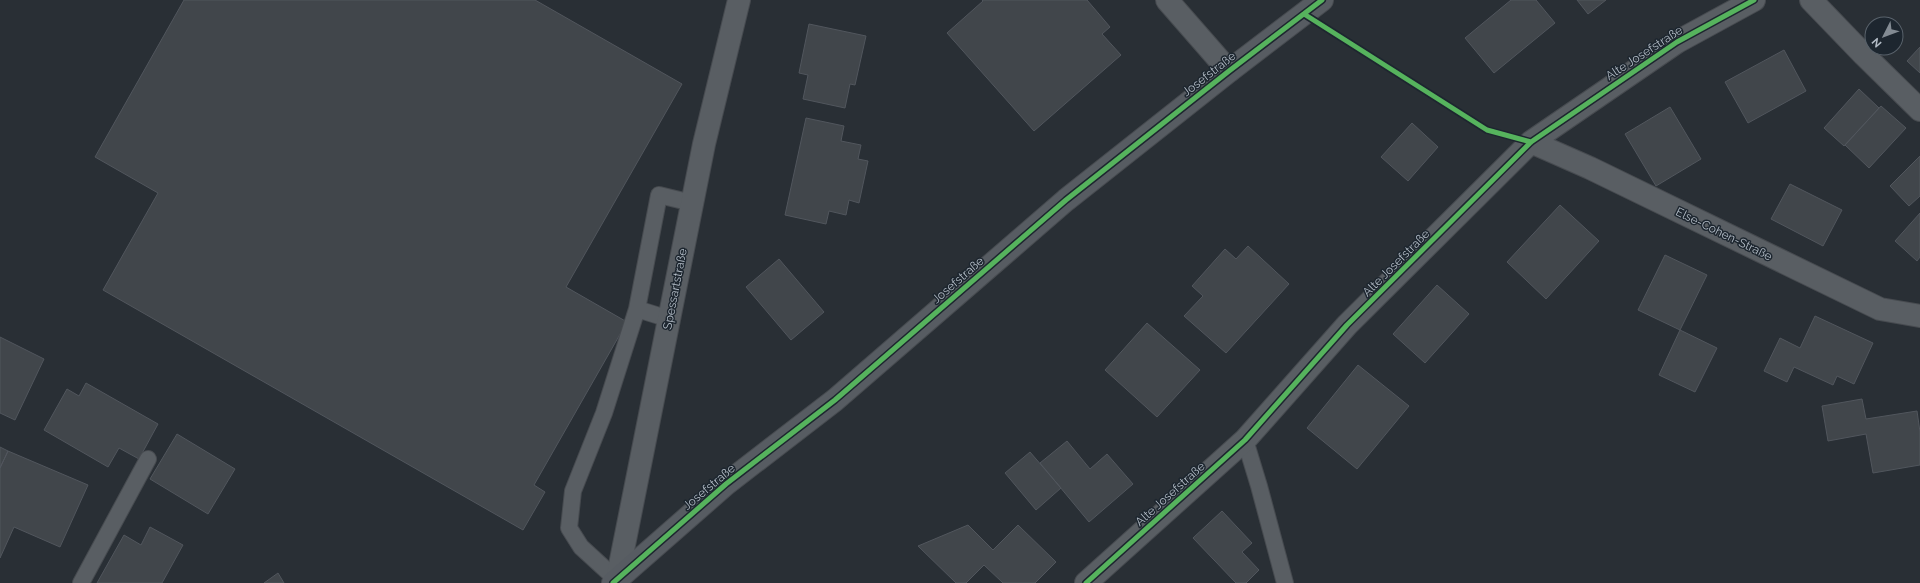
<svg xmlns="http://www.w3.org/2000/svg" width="1920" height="583" font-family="Raleway,sans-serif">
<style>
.building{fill:#41464b;stroke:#51565d}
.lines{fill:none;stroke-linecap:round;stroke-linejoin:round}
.lane-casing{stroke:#474b50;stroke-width:18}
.street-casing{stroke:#474b50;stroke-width:24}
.secondary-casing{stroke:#474b50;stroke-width:24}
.lane{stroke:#595e63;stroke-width:16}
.street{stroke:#595e63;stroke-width:22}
.secondary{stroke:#575c62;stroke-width:22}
.cycleway-casing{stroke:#1d262f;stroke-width:8}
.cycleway{stroke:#56b35d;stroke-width:5}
.labels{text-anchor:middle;stroke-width:3;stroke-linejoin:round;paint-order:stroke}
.street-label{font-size:12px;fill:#b3bcc6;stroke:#1d262f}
</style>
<rect width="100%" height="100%" fill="#292f35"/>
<path class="building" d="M 184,0 L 535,0 L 682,84 L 566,287 L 627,322 L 534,485 L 545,492 L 523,530 L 103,290 L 158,193 L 95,157 Z
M 982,0 L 1087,0 L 1110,27 L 1102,34 L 1121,55 L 1034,131 L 947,33 L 983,1 Z
M 1511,0 L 1536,0 L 1555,23 L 1494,73 L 1465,38 Z
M 1577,0 L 1606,0 L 1588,14 Z
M 809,24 L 866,36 L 855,85 L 850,84 L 845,108 L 803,99 L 808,75 L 799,73 Z
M 1920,47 L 1920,73 L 1907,61 Z
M 1784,50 L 1806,91 L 1748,123 L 1725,82 Z
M 1859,89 L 1879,108 L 1844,146 L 1824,128 Z
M 1881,106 L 1906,128 L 1869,168 L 1845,145 Z
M 1670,107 L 1701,159 L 1656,186 L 1625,134 Z
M 806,118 L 844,126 L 841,141 L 861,145 L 858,159 L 868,161 L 859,203 L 849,200 L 846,215 L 829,211 L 826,224 L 785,215 Z
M 1412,123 L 1438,147 L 1408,181 L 1381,157 Z
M 1920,156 L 1920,196 L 1909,206 L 1890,186 Z
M 1790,184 L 1842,210 L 1823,246 L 1771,219 Z
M 1560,205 L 1599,241 L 1546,299 L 1507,262 Z
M 1920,213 L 1920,257 L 1917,261 L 1895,241 Z
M 1248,246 L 1289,284 L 1226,353 L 1184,316 L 1203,296 L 1192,286 L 1225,249 L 1236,259 Z
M 1665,255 L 1707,275 L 1680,330 L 1638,310 Z
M 779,259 L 824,312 L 791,340 L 746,287 Z
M 1437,285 L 1469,314 L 1425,363 L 1393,334 Z
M 1815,316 L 1873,343 L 1854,384 L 1837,376 L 1833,385 L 1794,367 L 1787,382 L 1764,371 L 1780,338 L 1800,348 Z
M 1147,323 L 1200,370 L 1157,417 L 1105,370 Z
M 1680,330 L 1717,348 L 1695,392 L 1659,375 Z
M 0,337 L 44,359 L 15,420 L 0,413 Z
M 1358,365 L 1409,406 L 1357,469 L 1307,428 Z
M 86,383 L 158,424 L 139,459 L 119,448 L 108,467 L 44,430 L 67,389 L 79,396 Z
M 1862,399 L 1866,419 L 1917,411 L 1920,432 L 1920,465 L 1873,473 L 1866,434 L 1828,441 L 1822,406 Z
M 177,434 L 235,469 L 208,514 L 150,479 Z
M 1067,441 L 1090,469 L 1107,454 L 1133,484 L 1089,522 L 1040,463 Z
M 0,447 L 8,451 L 0,468 Z
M 8,451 L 88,485 L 60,547 L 14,527 L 0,558 L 0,468 Z
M 1030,452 L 1061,488 L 1036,510 L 1005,473 Z
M 1222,511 L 1252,543 L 1242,552 L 1259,570 L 1246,583 L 1236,583 L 1193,538 Z
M 968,525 L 993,550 L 1018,525 L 1056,562 L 1035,583 L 1003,583 L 984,565 L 966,583 L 956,583 L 918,546 Z
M 150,527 L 183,545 L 162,583 L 97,583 L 124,535 L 141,545 Z
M 278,573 L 284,583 L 264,583 Z"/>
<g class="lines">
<defs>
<path id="lane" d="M 637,309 L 659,195 L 692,203
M 1245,440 L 1259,486 L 1285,583
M 617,580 L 581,547 L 569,528 L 573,491 L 604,413 L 637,309 L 669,319
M 81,583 L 148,459"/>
<path id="street" d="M 1167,0 L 1229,71
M 1811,0 L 1864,55 L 1920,110
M 1531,142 L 1590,168 L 1880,309 L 1920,316
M 617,580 L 704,144 L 739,0
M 1086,583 L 1245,440 L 1347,325 L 1531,142 L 1677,42 L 1754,0"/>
<path id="secondary" d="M 613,583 L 726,484 L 835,400 L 1066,200 L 1229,71 L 1322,0"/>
</defs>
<use href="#lane" class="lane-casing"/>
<use href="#street" class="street-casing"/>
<use href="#secondary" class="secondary-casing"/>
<use href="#lane" class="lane"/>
<use href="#street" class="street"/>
<use href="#secondary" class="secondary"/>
<defs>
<path id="cycleway" d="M 1304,14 L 1487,130 L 1531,142
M 613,583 L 726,484 L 835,400 L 1066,200 L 1229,71 L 1322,0
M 1086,583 L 1245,440 L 1347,325 L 1531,142 L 1677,42 L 1754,0"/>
</defs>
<use href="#cycleway" class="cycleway-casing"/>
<use href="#cycleway" class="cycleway"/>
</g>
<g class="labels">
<g class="street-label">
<text transform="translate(1644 53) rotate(-33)" y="4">Alte Josefstraße</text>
<text transform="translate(1209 74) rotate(-38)" y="4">Josefstraße</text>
<text transform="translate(1724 234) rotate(26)" y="4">Else-Cohen-Straße</text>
<text transform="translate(1396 263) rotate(-45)" y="4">Alte Josefstraße</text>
<text transform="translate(958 280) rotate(-41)" y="4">Josefstraße</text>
<text transform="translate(675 289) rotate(-79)" y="4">Spessartstraße</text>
<text transform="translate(709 487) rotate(-40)" y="4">Josefstraße</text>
<text transform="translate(1170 494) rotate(-42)" y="4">Alte Josefstraße</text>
</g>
</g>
<g transform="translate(1884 36) rotate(228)"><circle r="19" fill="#1d262f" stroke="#59626b"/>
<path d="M0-3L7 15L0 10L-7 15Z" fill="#838b93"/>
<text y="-6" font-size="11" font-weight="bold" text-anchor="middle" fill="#b3bcc6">N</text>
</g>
</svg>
